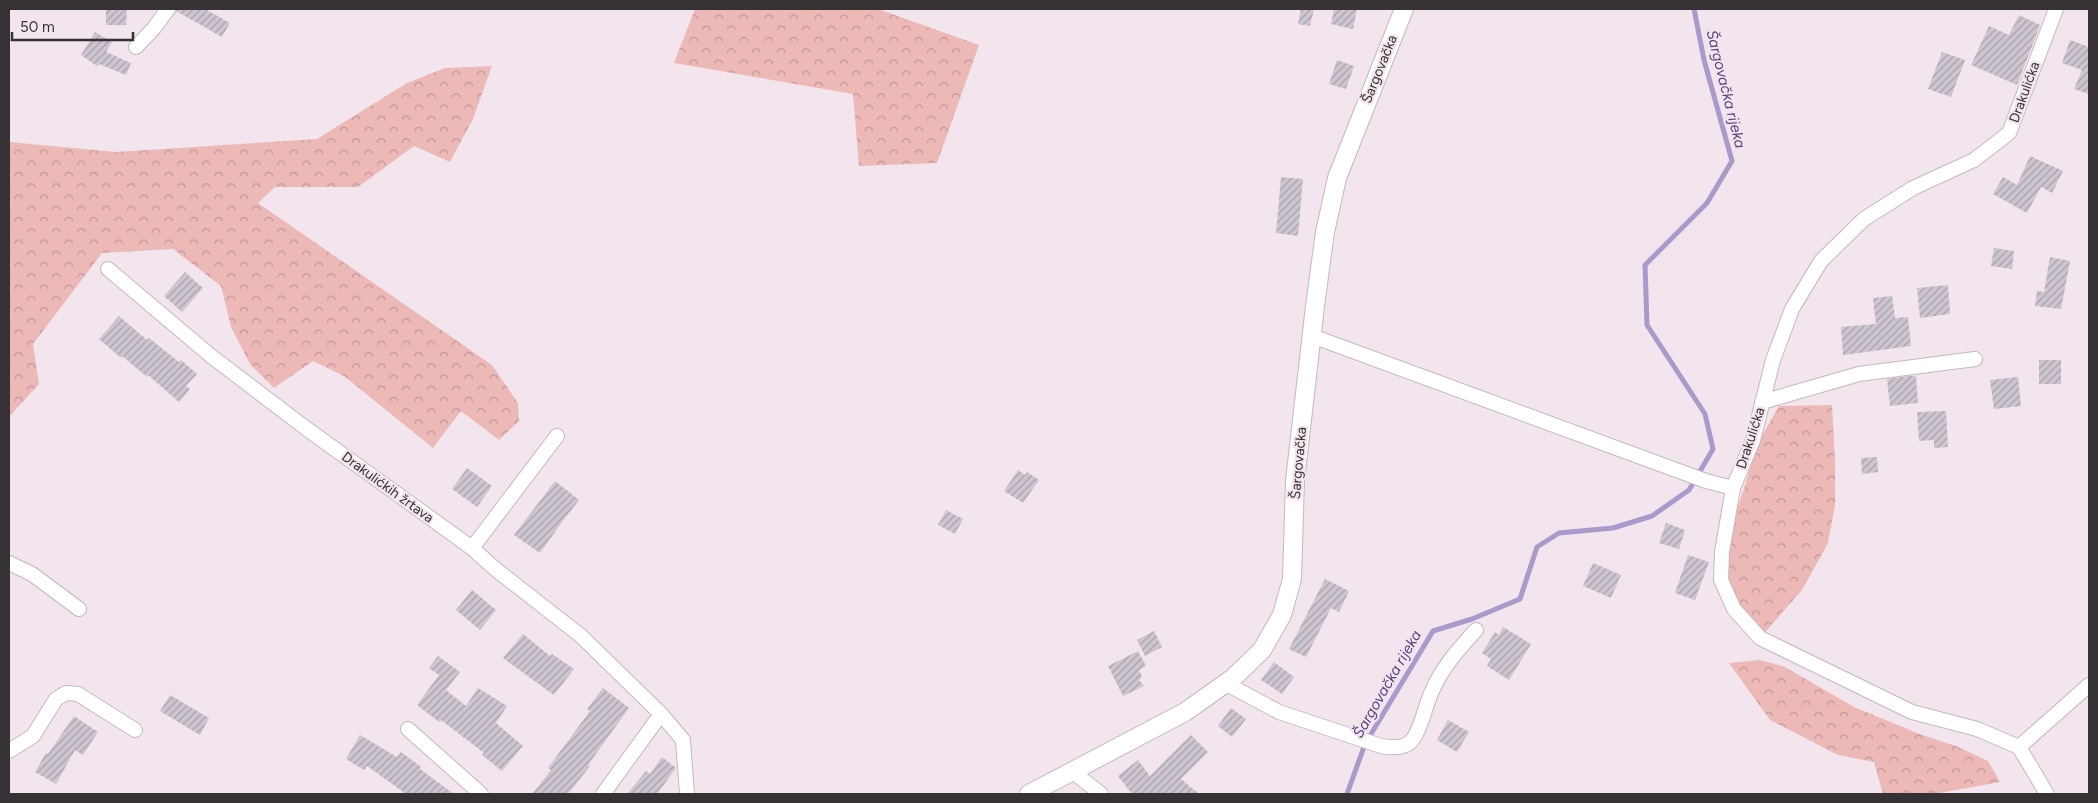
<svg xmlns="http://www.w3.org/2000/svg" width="2098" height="803" font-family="Figtree,sans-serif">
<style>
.forest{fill:url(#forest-crowns)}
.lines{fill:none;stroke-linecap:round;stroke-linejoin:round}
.stream{stroke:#aa99cb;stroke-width:5}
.building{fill:url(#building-hatch)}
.minor-casing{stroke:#c4b8bf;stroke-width:16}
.tertiary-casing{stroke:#c4b8bf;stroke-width:20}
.minor{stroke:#fff;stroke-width:14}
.tertiary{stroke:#fff;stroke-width:18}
.labels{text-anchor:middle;stroke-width:4.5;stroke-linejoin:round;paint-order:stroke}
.street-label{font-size:14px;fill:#363134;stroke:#f2e5ed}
.water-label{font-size:15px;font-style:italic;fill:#583f7f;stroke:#f2e5ed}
</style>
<defs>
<pattern id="forest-crowns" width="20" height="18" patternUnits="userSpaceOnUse" patternTransform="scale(1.25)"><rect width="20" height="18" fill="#ecb9b7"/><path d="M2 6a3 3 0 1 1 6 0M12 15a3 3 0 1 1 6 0" fill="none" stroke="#c09796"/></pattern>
<pattern id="building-hatch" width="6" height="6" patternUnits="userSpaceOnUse" patternTransform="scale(1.25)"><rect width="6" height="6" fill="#cdc5cf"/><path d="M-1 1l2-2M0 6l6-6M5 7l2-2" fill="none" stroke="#a7a1a9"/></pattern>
</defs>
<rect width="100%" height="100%" fill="#f2e5ed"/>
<path class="forest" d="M 695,9 L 878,9 L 979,45 L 937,163 L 859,166 L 853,94 L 674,63 Z
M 492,66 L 473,119 L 450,162 L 414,146 L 358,187 L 275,187 L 258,203 L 492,365 L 518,403 L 519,421 L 499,440 L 461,411 L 433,448 L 344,376 L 313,361 L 274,388 L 250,364 L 231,327 L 221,286 L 173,249 L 102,253 L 33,344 L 39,384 L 9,417 L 9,142 L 116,152 L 317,139 L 407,83 L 445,68 Z
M 1832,405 L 1835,462 L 1835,505 L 1828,543 L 1802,590 L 1760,638 L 1734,609 L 1722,552 L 1744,489 L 1756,446 L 1779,406 Z
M 1760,660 L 1785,667 L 1854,707 L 1922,735 L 1956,746 L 1988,761 L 2000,782 L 1934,794 L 1883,794 L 1874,762 L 1838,755 L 1770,720 L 1729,663 Z"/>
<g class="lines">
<path class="stream" d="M 1347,794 L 1365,744 L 1433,631 L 1472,619 L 1520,599 L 1537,547 L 1559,533 L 1613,528 L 1652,516 L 1689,490 L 1713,449 L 1705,414 L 1647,325 L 1645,265 L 1707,203 L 1732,161 L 1704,60 L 1694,9"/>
</g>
<path class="building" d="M 106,9 L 127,9 L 126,25 L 106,25 Z
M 177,9 L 205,9 L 230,23 L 222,37 L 176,11 Z
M 1301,9 L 1314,9 L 1310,26 L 1298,24 Z
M 1334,9 L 1357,9 L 1353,29 L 1331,24 Z
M 2019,15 L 2040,25 L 2017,85 L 1971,65 L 1989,26 L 2009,35 Z
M 95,32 L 112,42 L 106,52 L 131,63 L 126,75 L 99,64 L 97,66 L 81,55 Z
M 2070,40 L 2089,47 L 2089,94 L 2074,89 L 2082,70 L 2062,63 Z
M 1942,52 L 1965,60 L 1951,97 L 1928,89 Z
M 1337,60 L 1354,66 L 1346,89 L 1329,84 Z
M 2030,156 L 2063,171 L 2052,193 L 2041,187 L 2027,213 L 1993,194 L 2003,177 L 2017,185 Z
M 1281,177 L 1303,179 L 1298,236 L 1276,233 Z
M 1994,248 L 2014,251 L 2012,269 L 1991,266 Z
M 2050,257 L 2070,261 L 2061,309 L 2035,306 L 2037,291 L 2044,292 Z
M 185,272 L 203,288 L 182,312 L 164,296 Z
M 1948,285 L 1950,314 L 1920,318 L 1917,288 Z
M 1892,296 L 1895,318 L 1908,317 L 1911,346 L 1843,355 L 1841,327 L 1876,324 L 1873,298 Z
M 119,316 L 147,340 L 149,338 L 179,362 L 181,360 L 197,374 L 186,386 L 190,389 L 179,402 L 148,375 L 147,377 L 122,356 L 121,358 L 99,339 Z
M 2039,360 L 2061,360 L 2061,384 L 2039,384 Z
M 1909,376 L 1916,376 L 1918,403 L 1890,406 L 1887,379 Z
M 2018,377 L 2021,406 L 1994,409 L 1990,380 Z
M 1946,411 L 1948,447 L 1934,448 L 1934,440 L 1919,441 L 1917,412 Z
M 1877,457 L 1878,472 L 1862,474 L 1861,458 Z
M 467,468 L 492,486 L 477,507 L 452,489 Z
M 1018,470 L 1025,475 L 1027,472 L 1039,480 L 1023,503 L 1004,491 Z
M 555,481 L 579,500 L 562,522 L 540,553 L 514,535 Z
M 946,510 L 963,519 L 955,534 L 938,525 Z
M 1666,523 L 1685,530 L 1679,549 L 1659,543 Z
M 1688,555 L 1709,562 L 1695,600 L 1675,593 Z
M 1593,563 L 1621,575 L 1611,598 L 1583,586 Z
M 1325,579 L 1349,591 L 1339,612 L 1331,608 L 1306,657 L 1289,649 Z
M 472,590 L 496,610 L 480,630 L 456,610 Z
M 1503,627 L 1531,644 L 1509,680 L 1487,666 L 1491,659 L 1482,653 L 1495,632 L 1499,635 Z
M 1154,631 L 1162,647 L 1145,656 L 1137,640 Z
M 523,634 L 550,656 L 552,654 L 574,669 L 554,695 L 503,658 Z
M 1138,651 L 1146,666 L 1139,670 L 1142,677 L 1139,680 L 1144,686 L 1123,696 L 1108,666 Z
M 438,656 L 460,672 L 446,690 L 466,706 L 478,688 L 507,706 L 496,723 L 523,746 L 502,771 L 482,755 L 484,753 L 441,720 L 439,722 L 417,705 L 439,675 L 429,668 Z
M 1274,662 L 1294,677 L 1282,694 L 1261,680 Z
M 603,688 L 629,708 L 588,765 L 590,766 L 568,794 L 532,794 L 551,770 L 548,768 L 590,711 L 587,709 Z
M 170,695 L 209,718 L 200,735 L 160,711 Z
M 1231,708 L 1246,719 L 1232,737 L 1218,726 Z
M 74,716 L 98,732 L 83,755 L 75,750 L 56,784 L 35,772 L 46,753 L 48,754 Z
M 1448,720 L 1469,732 L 1457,752 L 1437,740 Z
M 360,735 L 397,757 L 401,752 L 421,767 L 420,769 L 454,794 L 406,794 L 367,766 L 364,770 L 346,759 Z
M 1191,735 L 1208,752 L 1181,779 L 1199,794 L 1132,794 L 1118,776 L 1138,760 L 1150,776 Z
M 662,757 L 676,768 L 657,794 L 627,794 L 646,771 L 650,774 Z"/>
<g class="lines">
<defs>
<path id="minor" d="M 136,47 L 154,28 L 168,9
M 108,269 L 211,356 L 307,429 L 472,548 L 494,568 L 581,636 L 661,714 L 683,740 L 687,794
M 1312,336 L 1706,481 L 1733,488
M 1762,402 L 1859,374 L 1975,359
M 472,548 L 557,436
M 9,563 L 32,574 L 79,609
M 1225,683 L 1279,712 L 1381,746 C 1392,748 1406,749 1413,739 C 1423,725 1425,704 1433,689 C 1443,666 1459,649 1476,630
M 408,729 L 481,794
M 2019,747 L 2089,685
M 9,751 L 33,736 L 56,699 L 66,693 L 78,694 L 135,730
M 1072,771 L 1101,794
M 603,794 L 661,714
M 2047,794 L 2019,747 L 1977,729 L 1912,712 L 1760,638 L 1734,609 L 1721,580 L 1722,552 L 1733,488 L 1753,440 L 1773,360 L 1792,309 L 1821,261 L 1864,219 L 1913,188 L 1974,160 L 2009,133 L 2056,9"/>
<path id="tertiary" d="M 1029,794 L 1185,712 L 1233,678 L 1262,650 L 1282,615 L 1292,579 L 1295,481 L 1315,306 L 1325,232 L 1337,178 L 1404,9"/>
</defs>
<use href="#minor" class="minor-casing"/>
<use href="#tertiary" class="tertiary-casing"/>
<use href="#minor" class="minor"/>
<use href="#tertiary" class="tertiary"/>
</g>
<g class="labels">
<g class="street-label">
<text transform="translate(1379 69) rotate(-68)" y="5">Šargovačka</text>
<text transform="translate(2024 92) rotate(-70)" y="5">Drakulićka</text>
<text transform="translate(1750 438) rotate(-72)" y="5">Drakulićka</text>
<text transform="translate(1298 463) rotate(-85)" y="5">Šargovačka</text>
<text transform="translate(388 487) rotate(36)" y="5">Drakulićkih žrtava</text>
</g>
<g class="water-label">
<text transform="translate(1726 89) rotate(76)" y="5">Šargovačka rijeka</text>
<text transform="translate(1387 684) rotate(-60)" y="5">Šargovačka rijeka</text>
</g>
</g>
<rect width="2098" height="803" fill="none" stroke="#363134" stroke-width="20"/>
<path d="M12 32v8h121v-8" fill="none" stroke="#363134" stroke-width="2.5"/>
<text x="20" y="32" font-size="15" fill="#363134" stroke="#f2e5ed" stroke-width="4" paint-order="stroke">50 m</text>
</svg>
